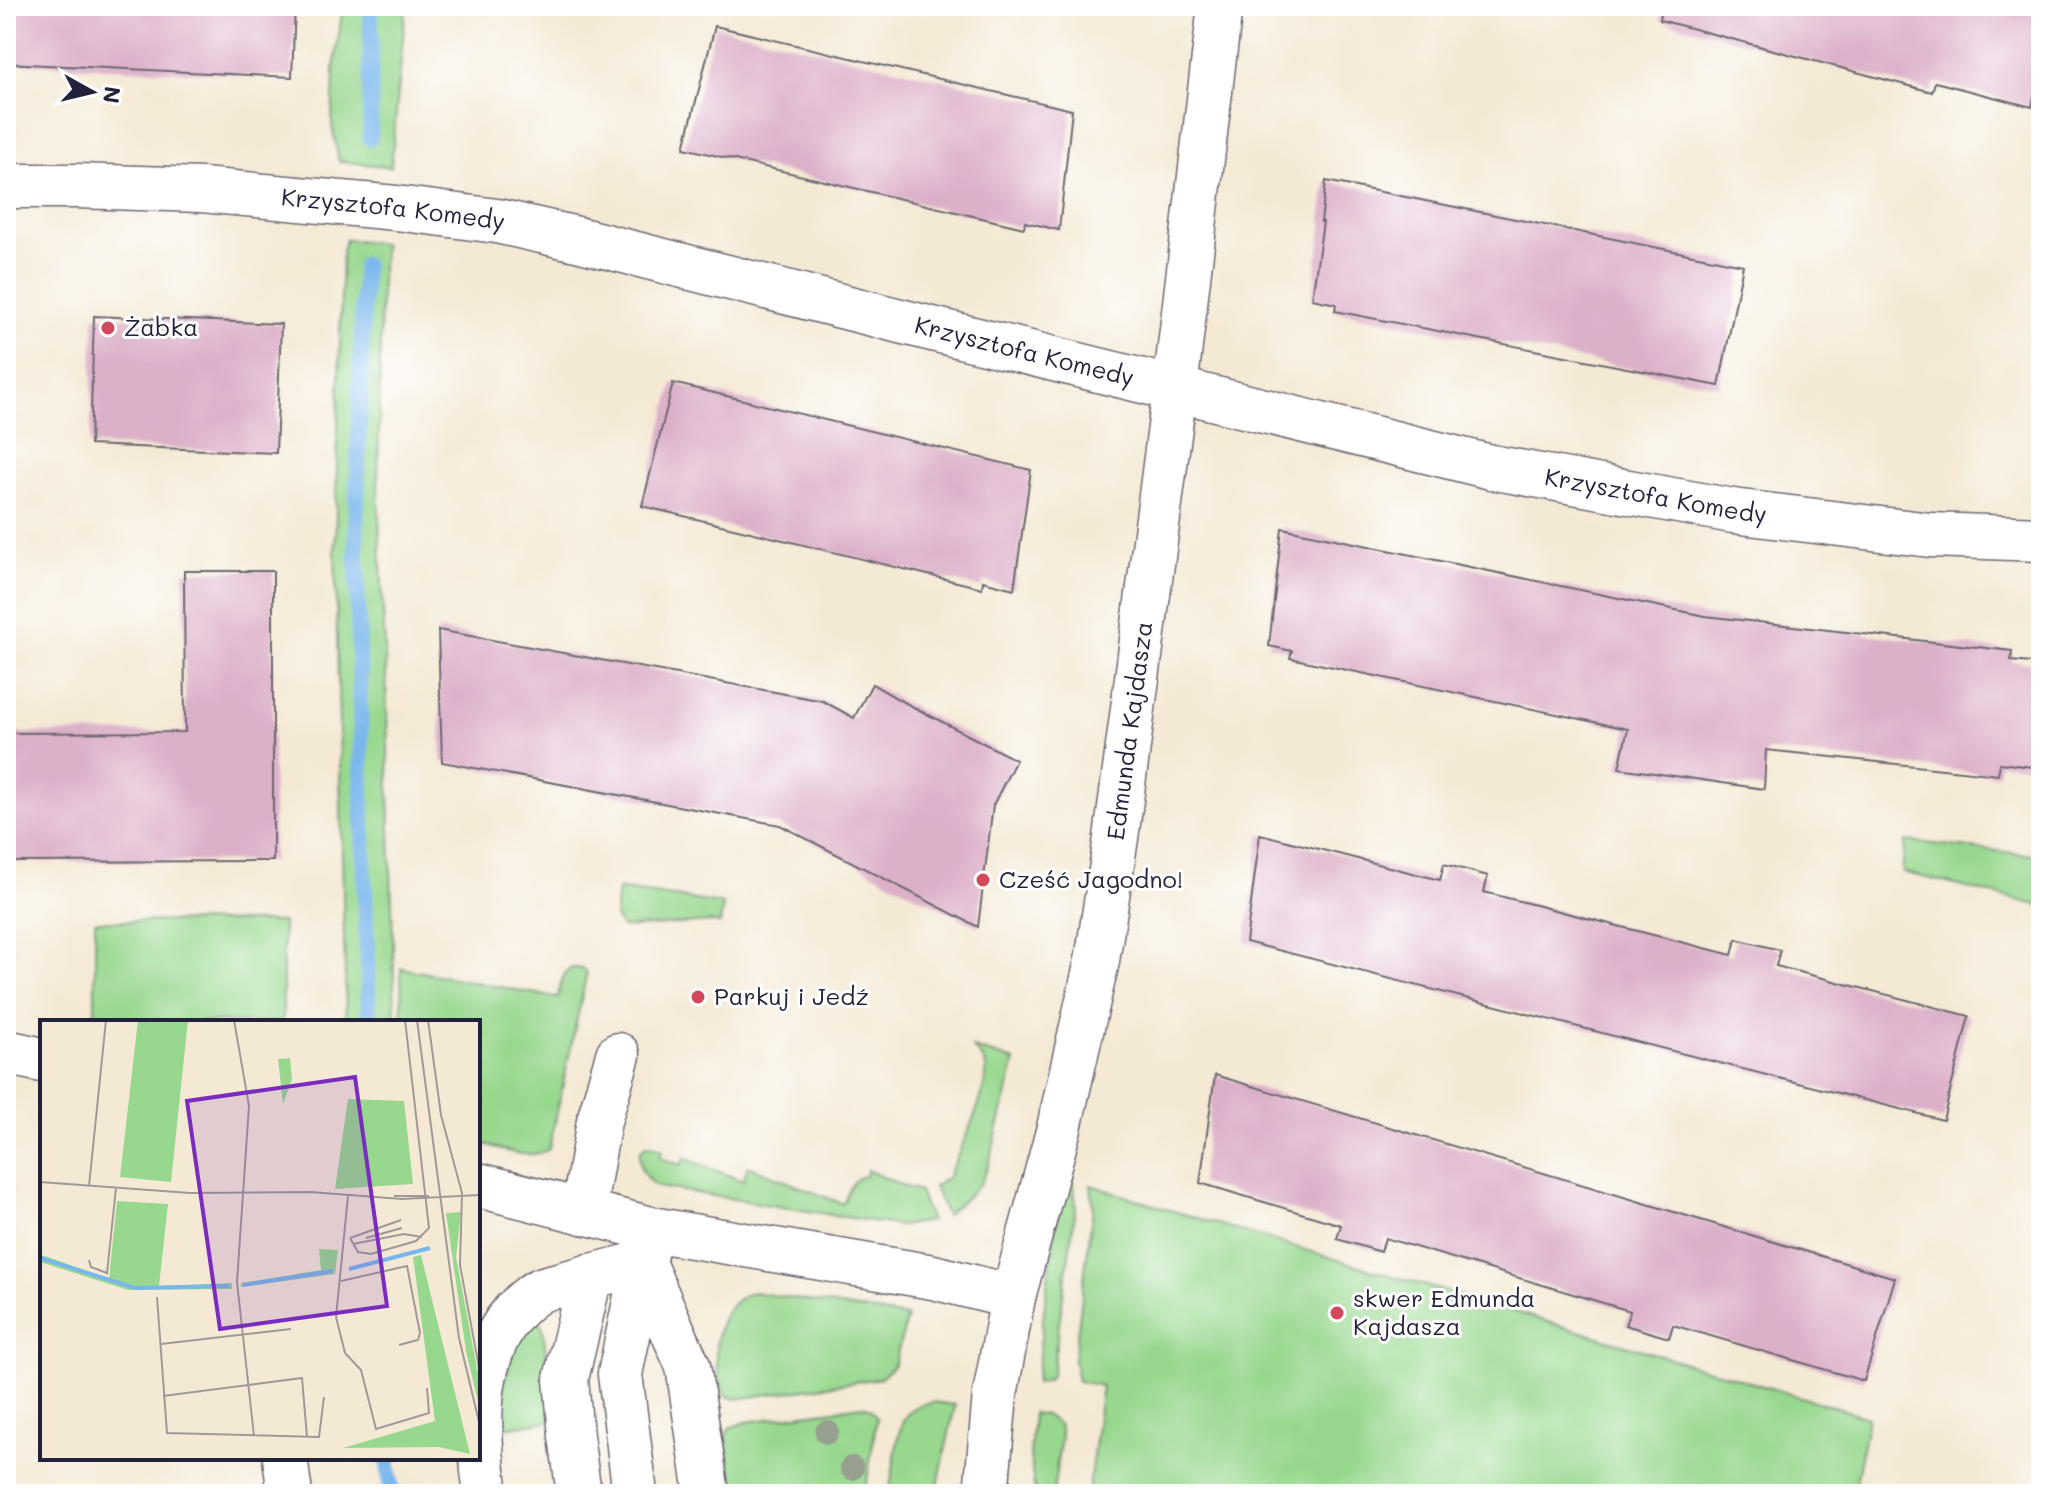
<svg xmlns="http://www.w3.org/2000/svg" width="2047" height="1500" font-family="Mali,sans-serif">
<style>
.green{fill:#98d88e;stroke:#5d7d64;stroke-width:2}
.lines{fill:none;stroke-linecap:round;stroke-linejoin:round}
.stream{stroke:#79b6ec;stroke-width:16}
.building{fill:#ddb0ca}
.minor-casing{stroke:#6c6871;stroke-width:47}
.minor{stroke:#fff;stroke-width:44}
.tree{fill:#979f90}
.poi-dot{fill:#d1495b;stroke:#fff;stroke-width:3}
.labels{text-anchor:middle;stroke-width:6;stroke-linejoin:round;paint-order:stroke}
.street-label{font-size:24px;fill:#22223b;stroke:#fff}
.poi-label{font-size:24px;fill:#22223b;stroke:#fff;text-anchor:start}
.inset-river{fill:none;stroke:#79b6ec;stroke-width:4}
.inset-road{fill:none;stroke:#a09997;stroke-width:2}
.view{fill:#7b2cbf;fill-opacity:0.15;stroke:#7b2cbf;stroke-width:4}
.inset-edge{fill:none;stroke:#22223b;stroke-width:4}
</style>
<rect width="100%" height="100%" fill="#fff"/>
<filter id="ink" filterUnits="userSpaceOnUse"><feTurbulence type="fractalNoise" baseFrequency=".0125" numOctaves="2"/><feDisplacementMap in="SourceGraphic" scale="16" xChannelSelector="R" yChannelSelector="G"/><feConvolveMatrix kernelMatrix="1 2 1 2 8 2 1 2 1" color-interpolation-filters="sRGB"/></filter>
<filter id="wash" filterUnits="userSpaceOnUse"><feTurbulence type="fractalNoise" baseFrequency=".006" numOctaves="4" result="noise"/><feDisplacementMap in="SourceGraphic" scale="32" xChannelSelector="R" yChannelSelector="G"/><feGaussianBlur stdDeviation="1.8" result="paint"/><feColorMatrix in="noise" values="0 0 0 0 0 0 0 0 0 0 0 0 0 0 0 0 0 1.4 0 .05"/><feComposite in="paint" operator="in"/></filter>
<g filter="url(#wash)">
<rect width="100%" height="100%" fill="#f4e9d4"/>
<path class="green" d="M 343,6 L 406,6 L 391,167 L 339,161 L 332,126 L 334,70 Z
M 346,239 L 384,244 L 381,278 L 378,495 L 386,675 L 395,1022 L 346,1022 L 335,553 L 342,251 Z
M 1906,841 L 2041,856 L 2041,906 L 1902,872 Z
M 618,889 L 723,904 L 720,924 L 712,922 L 622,928 L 615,916 Z
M 95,921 L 283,922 L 283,1022 L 95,1022 Z
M 401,968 L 558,998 C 560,983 565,958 587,972 L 549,1149 C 527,1162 500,1148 478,1142 L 478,1022 L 402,1022 Z
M 973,1048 L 1015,1061 L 988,1167 L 980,1184 L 957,1206 L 946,1215 L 934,1187 L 948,1177 L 953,1166 C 962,1145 993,1082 985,1063 C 983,1057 976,1052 973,1048 Z
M 649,1145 L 663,1150 L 660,1158 L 681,1165 L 684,1158 L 743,1181 L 748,1166 L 843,1204 C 849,1192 851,1177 866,1176 L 867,1170 L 905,1187 L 918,1190 L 931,1221 L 901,1226 L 658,1187 C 645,1179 638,1168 640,1152 L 644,1147 Z
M 1069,1170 L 1072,1171 L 1076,1205 L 1052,1373 L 1048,1380 L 1036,1383 C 1044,1312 1050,1240 1069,1170 Z
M 1091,1185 L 1167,1209 L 1868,1417 L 1854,1494 L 1088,1494 L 1102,1386 L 1078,1381 L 1074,1360 L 1093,1207 Z
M 753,1292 L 907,1317 L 894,1365 L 881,1378 L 736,1399 L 726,1396 C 709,1362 711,1304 753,1292 Z
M 534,1321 L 540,1322 L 543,1329 L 554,1421 L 502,1428 L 504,1382 L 511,1358 L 528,1322 Z
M 933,1402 L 955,1405 L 936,1494 L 888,1494 C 895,1474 895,1426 909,1412 C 915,1405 924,1404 933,1402 Z
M 863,1406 L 871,1409 L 877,1418 L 867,1480 L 862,1494 L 734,1494 L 726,1438 L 729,1428 L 746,1422 Z
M 1033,1413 L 1045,1415 L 1059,1425 L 1061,1434 L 1053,1494 L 1035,1494 L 1030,1455 Z"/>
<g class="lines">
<path class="stream" d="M 370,138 L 371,6
M 364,265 L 356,526 L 362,794 L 369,1022
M 387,1458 L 392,1494"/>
</g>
<g id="blocks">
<path class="building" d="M 6,6 L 295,6 L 292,77 L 6,63 Z
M 1662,6 L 2041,6 L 2041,97 L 2034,96 L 2032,107 L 1935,82 L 1932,92 L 1660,20 Z
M 715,26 L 1072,110 L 1059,230 L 1025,222 L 1024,228 L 684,148 Z
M 1326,181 L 1743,265 L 1719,386 L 1335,311 L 1336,304 L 1312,299 L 1323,222 L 1321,222 Z
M 94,316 L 281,324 L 276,453 L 90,445 Z
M 673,383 L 1031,470 L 1014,589 L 983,581 L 982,588 L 642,506 Z
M 1282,528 L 1705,616 L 2012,651 L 2011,661 L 2041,664 L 2041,768 L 2000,763 L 1998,775 L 1766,750 L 1764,789 L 1619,768 L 1628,729 L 1290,658 L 1292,651 L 1269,646 Z
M 184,571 L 273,571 L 273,861 L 6,862 L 6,733 L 185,732 Z
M 438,630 L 823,701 L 854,718 L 872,684 L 898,699 L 1016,760 L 993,805 L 978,927 L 780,825 L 442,762 Z
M 1260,834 L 1440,880 L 1444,864 L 1488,876 L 1484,892 L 1732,955 L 1736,939 L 1780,950 L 1776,966 L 1969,1016 L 1943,1120 L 1246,942 Z
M 1215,1075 L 1895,1278 L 1864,1381 L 1673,1325 L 1669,1338 L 1625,1325 L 1630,1311 L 1385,1238 L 1381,1252 L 1337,1239 L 1341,1225 L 1200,1183 Z"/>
</g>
</g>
<g filter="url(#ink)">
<use href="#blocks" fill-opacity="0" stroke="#6c6871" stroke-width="2"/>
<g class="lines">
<defs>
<g id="minor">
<path id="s1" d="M 6,186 L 76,186 L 202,190 L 396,208 L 497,221 L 577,239 L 904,322 L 1491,467 L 1733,511 L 1930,535 L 2041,539"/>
<path d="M 6,1052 L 42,1060"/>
<path d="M 478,1185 L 651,1229 L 933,1277 L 1013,1297"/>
<path d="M 583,1212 L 599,1121 L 618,1055"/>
<path d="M 643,1263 L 688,1366 L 707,1494"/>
<path d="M 285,1458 L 290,1494"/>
<path d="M 486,1494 C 476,1426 471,1335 537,1292 C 545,1287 557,1286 566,1283 C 592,1276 618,1269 643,1263"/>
<path d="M 579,1494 L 571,1436 L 566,1379 L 590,1276"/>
<path d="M 635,1494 L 620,1374 L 648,1239"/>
<path id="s2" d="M 986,1494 L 995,1395 L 1013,1297 L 1059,1128 L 1097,961 L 1116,838 L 1175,389 L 1220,6"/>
</g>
</defs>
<use href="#minor" class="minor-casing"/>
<use href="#minor" class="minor"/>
</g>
<g class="tree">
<circle cx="827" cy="1432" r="12"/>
<circle cx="852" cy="1468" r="12"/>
</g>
</g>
<g class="poi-dot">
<circle cx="108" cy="328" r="8"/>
<circle cx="983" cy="880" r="8"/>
<circle cx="698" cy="997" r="8"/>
<circle cx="1337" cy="1313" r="8"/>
</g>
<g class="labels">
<g class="street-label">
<text dy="8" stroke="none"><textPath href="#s1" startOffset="388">Krzysztofa Komedy</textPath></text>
<text dy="8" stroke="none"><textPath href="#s1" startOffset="1036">Krzysztofa Komedy</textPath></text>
<text dy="8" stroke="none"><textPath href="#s1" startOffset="1684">Krzysztofa Komedy</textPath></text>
<text dy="8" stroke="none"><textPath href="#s2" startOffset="778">Edmunda Kajdasza</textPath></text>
</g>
<g class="poi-label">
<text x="124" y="336">Żabka</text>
<text x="999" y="888">Cześć Jagodno!</text>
<text x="714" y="1005">Parkuj i Jedź</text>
<text x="1353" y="1307">skwer Edmunda<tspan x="1353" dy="28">Kajdasza</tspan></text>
</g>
</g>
<g transform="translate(40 1020)">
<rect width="440" height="440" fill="#f4e9d4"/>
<path d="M 98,0 L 148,0 L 131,162 L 80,157 ZM 250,38 L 252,59 L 243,84 L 238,39 ZM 308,79 L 364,81 L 373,164 L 295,169 ZM 77,181 L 128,184 L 119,266 L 192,263 L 192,269 L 88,270 L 0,242 L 0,235 L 8,237 L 69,259 ZM 421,192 L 416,237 L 440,364 L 440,390 L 426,331 L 406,193 ZM 279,229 L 298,230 L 295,254 L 201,267 L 201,263 L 281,250 ZM 381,235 L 430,434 L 399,427 L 303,428 L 395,401 L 373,237 Z" fill="#98d88e"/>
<path class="inset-river" d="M 0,238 L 95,268 L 189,266M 309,249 L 390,228M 203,265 L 293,251"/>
<path class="inset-road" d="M 194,0 L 209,86 L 197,262 L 214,416M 377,0 L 419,318 L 440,406M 388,0 L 401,95 L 422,173 L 420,245 L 440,353M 0,162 L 150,173 L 270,172 L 362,179 L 440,175M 49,166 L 66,0M 308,176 L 296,297 L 305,333 L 321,350 L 336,409 L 389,393 L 387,368M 354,176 L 389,176M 310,218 L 318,232 L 331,234 L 376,221 L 389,208 L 365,0M 310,218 L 361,200M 326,218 L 362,208M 313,224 L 364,214 L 382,217M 49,240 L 51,247 L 67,253 L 76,168M 301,261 L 367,246 L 380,313 L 378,320 L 359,325M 117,277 L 127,413 L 279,417 L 284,377M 121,324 L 251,309M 123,376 L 262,358 L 267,417"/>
<path class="view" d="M 315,57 L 347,286 L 180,309 L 147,81 Z"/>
<rect width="440" height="440" class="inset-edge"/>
</g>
<rect width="2047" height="1500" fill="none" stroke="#fff" stroke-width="32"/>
<g transform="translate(92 92) rotate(98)" stroke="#ffffff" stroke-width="6" paint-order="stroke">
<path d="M0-6L14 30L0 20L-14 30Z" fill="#22223b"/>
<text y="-12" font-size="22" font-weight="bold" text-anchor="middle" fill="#22223b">N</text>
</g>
</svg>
